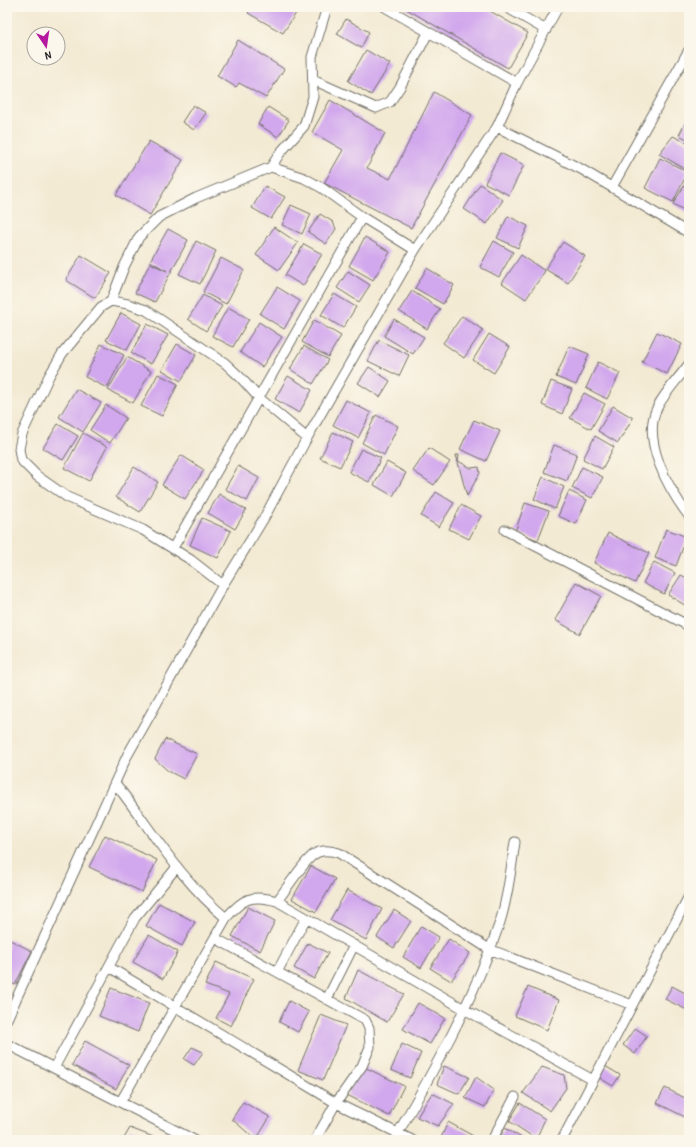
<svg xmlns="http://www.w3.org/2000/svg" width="696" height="1147" font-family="'Patrick Hand',sans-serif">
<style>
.building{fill:#d1a7ed}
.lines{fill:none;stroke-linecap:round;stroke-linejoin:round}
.street-casing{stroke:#716e66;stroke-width:11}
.street{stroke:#fff;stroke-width:9}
</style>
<rect width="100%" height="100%" fill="#fbf7ec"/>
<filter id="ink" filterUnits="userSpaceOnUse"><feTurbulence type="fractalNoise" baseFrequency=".025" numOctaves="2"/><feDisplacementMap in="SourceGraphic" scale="8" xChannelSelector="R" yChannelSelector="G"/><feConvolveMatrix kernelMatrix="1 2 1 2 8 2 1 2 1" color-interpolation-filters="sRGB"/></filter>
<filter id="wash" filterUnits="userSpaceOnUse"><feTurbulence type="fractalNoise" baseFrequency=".012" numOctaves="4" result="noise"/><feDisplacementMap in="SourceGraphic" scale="16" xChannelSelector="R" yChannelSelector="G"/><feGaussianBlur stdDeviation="0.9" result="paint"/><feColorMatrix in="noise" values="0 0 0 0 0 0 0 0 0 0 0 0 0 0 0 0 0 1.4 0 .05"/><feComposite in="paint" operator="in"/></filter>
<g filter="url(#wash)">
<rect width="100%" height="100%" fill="#f3ead3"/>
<g id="blocks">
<path class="building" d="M 252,7 L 300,7 L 283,33 L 248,13 Z
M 403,7 L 483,7 L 528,33 L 508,68 Z
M 346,19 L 369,32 L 361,48 L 337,34 Z
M 238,40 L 284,69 L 266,98 L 239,83 L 236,87 L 217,76 Z
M 366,50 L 390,64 L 371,95 L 348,81 Z
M 434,92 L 472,115 L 411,228 L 324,183 L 343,150 L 312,132 L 330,100 L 385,133 L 367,168 L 390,179 Z
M 193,105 L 206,113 L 194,130 L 182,122 Z
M 268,107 L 289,120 L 278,137 L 258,124 Z
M 689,116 L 689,140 L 679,135 Z
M 673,136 L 689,144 L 689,171 L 659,154 Z
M 149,141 L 183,160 L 150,215 L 116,195 Z
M 500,153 L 524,165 L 509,195 L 485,183 Z
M 660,158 L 688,172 L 673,202 L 645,188 Z
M 689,178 L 689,213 L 673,204 Z
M 480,184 L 503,200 L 487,224 L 464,209 Z
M 265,186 L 285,197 L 271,219 L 252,208 Z
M 291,205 L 311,214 L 302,234 L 282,225 Z
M 320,214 L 333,222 L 336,229 L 326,244 L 308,232 Z
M 508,216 L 528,226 L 518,248 L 497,238 Z
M 274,227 L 298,243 L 279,270 L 256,255 Z
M 168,229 L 188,240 L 155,302 L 135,293 L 150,263 L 167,271 L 150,261 Z
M 365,237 L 390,252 L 373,280 L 349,266 Z
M 196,241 L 216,251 L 200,284 L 179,274 Z
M 494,241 L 513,252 L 499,277 L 480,267 Z
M 563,242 L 585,256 L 568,283 L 545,269 Z
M 304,244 L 322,254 L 303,286 L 285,275 Z
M 81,255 L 111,273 L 95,298 L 66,280 Z
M 521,255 L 545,271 L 526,299 L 502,283 Z
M 221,258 L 244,270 L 226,304 L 203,292 Z
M 427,268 L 454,285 L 443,304 L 415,288 Z
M 348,271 L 370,285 L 359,302 L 337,288 Z
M 277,287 L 300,301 L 284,329 L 260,314 Z
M 412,291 L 440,309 L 427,329 L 399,311 Z
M 334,294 L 356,307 L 343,328 L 321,315 Z
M 203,295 L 222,306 L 206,331 L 188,319 Z
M 228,307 L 249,319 L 233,347 L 212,336 Z
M 121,313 L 141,324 L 127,350 L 106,340 Z
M 462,316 L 483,330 L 464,358 L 443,343 Z
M 394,319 L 424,337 L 413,354 L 384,336 Z
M 314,320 L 341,336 L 328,357 L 302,342 Z
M 259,322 L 282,337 L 262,367 L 240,352 Z
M 147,324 L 168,335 L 151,364 L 131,353 Z
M 657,332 L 682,344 L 667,374 L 642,362 Z
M 489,334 L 510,347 L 494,373 L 473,360 Z
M 379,340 L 409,355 L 399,376 L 368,361 Z
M 101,344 L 124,355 L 107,388 L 85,377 Z
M 177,344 L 196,355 L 181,381 L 162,370 Z
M 304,346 L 328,360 L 313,384 L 290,369 Z
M 569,346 L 589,354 L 576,385 L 556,377 Z
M 127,357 L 151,371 L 133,403 L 108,390 Z
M 598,362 L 620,373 L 607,399 L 586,388 Z
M 369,367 L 390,381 L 380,397 L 358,383 Z
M 158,374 L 178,384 L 162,416 L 141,406 Z
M 288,376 L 312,390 L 299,413 L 275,399 Z
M 551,381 L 572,389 L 562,414 L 542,405 Z
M 76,389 L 101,403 L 83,432 L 59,417 Z
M 584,393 L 605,404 L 591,429 L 570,418 Z
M 346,400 L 371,413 L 358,438 L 333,425 Z
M 106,405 L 126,418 L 110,443 L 90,430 Z
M 613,406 L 633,418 L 618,443 L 598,431 Z
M 376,415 L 398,426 L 384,455 L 362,443 Z
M 474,420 L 500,431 L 486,461 L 460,449 Z
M 58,424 L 78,436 L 63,460 L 43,448 Z
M 333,432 L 353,442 L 340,467 L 320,458 Z
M 83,433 L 107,447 L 89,481 L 64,468 Z
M 595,436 L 614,447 L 602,469 L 583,459 Z
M 554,445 L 577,454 L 567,481 L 544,472 Z
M 429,448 L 450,462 L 434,485 L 413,471 Z
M 361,449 L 381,458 L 369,482 L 349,472 Z
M 181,455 L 204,470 L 185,499 L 162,485 Z
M 456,455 L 459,455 L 458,461 L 471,468 L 479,467 L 480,473 L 467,496 Z
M 387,462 L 406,473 L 393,496 L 374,485 Z
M 238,466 L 259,478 L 247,501 L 225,489 Z
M 134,467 L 158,482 L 140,512 L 116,497 Z
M 582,467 L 603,477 L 592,498 L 572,488 Z
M 543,477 L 564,487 L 555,509 L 534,499 Z
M 569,491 L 587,500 L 576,524 L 558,516 Z
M 436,492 L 454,503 L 439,527 L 421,516 Z
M 219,494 L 246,510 L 235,529 L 208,513 Z
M 525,503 L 549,511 L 538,540 L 515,532 Z
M 461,505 L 481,516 L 469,539 L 449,529 Z
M 202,518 L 231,531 L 218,558 L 190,545 Z
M 666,529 L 687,537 L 676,566 L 655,558 Z
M 608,533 L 649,553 L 635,583 L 594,563 Z
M 654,562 L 675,573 L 664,594 L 643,583 Z
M 681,575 L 689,579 L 688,607 L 668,595 Z
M 576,582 L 601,596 L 580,634 L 555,620 Z
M 165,739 L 197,754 L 184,779 L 168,771 L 155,759 Z
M 105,835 L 157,860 L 142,892 L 89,867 Z
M 311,866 L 335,879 L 316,912 L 292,899 Z
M 347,890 L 382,909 L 366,940 L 330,920 Z
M 159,903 L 195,922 L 182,946 L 146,926 Z
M 248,907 L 275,921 L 260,951 L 232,936 Z
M 394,910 L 411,921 L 394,948 L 377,937 Z
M 421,926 L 439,937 L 421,968 L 403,957 Z
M 149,935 L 178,952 L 163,979 L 133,962 Z
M 8,939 L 32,951 L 15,985 L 7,981 Z
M 449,939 L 470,953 L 451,981 L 430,968 Z
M 308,943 L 328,953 L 314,979 L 294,968 Z
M 216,962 L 254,979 L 231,1026 L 216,1018 L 229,994 L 205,985 Z
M 358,970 L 404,994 L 387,1022 L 346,998 Z
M 672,986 L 689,995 L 689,1011 L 665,999 Z
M 528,987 L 559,1000 L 547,1030 L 515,1016 Z
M 111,988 L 149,1003 L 138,1032 L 99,1016 Z
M 289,1001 L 309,1012 L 298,1032 L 279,1022 Z
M 418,1003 L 445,1018 L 430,1044 L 403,1029 Z
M 321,1015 L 346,1025 L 323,1080 L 298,1070 Z
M 635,1028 L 647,1036 L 635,1054 L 623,1045 Z
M 85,1041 L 129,1065 L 116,1089 L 72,1065 Z
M 402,1044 L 421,1053 L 410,1078 L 391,1070 Z
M 192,1047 L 203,1052 L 194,1065 L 184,1059 Z
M 362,1066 L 404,1086 L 389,1116 L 347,1095 Z
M 444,1066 L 469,1077 L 459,1094 L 437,1084 Z
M 605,1066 L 620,1075 L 613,1086 L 598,1077 Z
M 542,1067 L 564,1075 L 566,1088 L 550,1111 L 523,1093 Z
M 476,1077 L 494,1090 L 485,1107 L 465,1098 Z
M 665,1088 L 689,1100 L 689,1119 L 657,1103 Z
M 432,1093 L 454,1104 L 438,1126 L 417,1117 Z
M 243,1102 L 270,1117 L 256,1140 L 232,1119 Z
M 520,1103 L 545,1119 L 536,1139 L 509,1121 Z
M 448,1122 L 475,1137 L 474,1140 L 440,1140 Z
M 130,1128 L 156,1138 L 156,1140 L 123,1140 Z
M 505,1128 L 525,1140 L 498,1140 Z"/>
</g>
</g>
<g filter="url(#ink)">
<use href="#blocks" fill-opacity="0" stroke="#716e66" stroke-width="1"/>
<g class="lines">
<defs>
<path id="street" d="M 385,7 L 517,83
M 506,7 L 546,30
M 313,80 L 376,108 L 390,102 L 400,87 L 428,33
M 497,127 L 517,83 L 558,7
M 271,167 L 304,178 L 322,188 L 362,217 L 415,250
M 612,187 L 689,50
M 111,301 L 124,267 L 139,237 L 159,217 L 196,198 L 271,167 L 280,153 L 304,126 L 313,97 L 312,57 L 327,7
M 689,364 C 679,378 666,391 658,406 C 640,439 669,490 689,516
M 505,530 L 689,626
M 173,548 L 362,217
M 223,585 L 191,560 L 143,530 L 67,497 L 37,476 L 21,460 L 19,449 L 22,434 L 49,376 L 62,354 L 101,307 L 111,301 L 128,304 L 146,310 L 225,363 L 240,377 L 259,398 L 307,438
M 115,783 C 151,829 180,880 226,918
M 277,901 C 285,891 303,863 312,856 C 320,849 330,850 339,853 L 489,949 L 632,1005
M 215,938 L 365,1020 L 369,1028 L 370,1047 L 362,1066 L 336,1103 L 315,1140
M 109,967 L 336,1103 L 412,1140
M 277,972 L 306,918
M 327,999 L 354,945
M 7,1019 L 127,756 L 223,585 L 264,518 L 307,438 L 415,250 L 497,127 L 581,169 L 689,233
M 7,1044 L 194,1140
M 54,1068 L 135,918 L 176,868
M 121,1101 L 226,918 C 243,898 252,894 277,901 L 464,1009 L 593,1080
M 394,1140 C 434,1070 474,999 500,922 C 508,897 511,869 515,842
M 492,1140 L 515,1097
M 562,1140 L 689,896"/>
</defs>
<use href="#street" class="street-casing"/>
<use href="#street" class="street"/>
</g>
</g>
<rect width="696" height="1147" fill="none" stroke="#fbf7ec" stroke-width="24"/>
<g transform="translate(46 46) rotate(167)"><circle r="19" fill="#fbf7ec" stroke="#a8a59f"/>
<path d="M0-3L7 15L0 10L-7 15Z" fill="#b5179e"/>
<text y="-6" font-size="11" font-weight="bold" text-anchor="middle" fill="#2b2b2b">N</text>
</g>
</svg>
